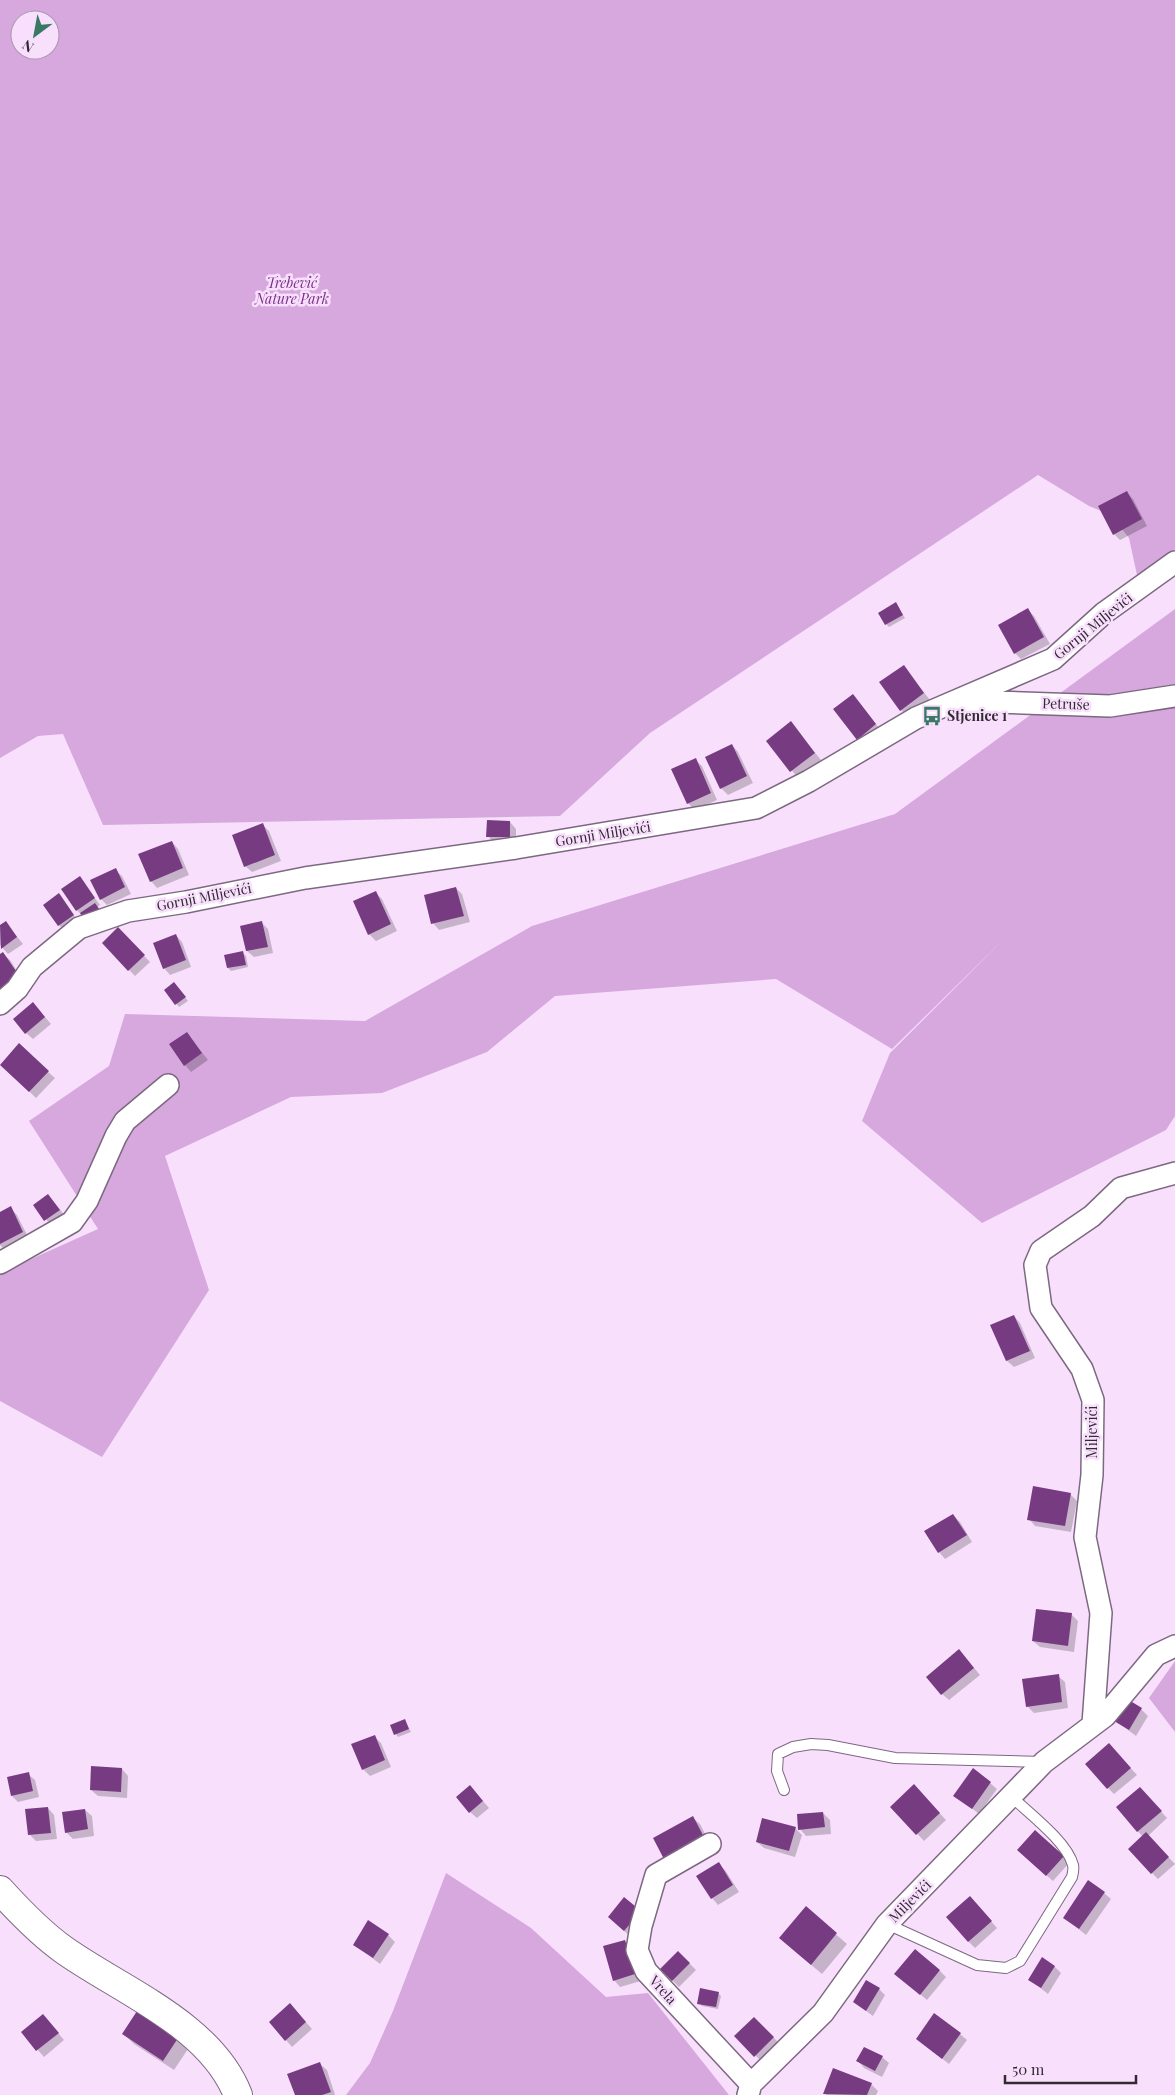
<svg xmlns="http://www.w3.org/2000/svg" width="1175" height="2095" font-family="'Playfair Display',serif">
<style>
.green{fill:#d6a8de;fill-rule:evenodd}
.shadow{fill:#0003}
.building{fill:#773b82}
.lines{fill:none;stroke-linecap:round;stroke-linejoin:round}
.service-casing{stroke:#7d6881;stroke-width:12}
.minor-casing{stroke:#7d6881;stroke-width:24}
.secondary-casing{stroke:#7d6881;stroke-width:30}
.service{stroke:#fff;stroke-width:10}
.minor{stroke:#fff;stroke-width:21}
.secondary{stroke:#fff;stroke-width:28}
.labels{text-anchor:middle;stroke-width:5;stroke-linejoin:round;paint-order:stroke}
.park-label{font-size:14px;font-style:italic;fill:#7b2e89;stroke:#f8e0fd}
.street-label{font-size:14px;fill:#322933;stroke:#f8e0fd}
.poi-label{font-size:14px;font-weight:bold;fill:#322933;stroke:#f8e0fd;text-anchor:start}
</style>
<rect width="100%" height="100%" fill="#f8e0fd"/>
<path class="green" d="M 0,0 L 1175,0 L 1175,549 L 1137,575 L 1129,538 L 1111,515 L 1089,506 L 1038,475 L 650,733 L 560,816 L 103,825 L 63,734 L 38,736 L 0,758 ZM 20,20 L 50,20 L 50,50 L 20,50 Z
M 1175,609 L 1175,1116 L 1166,1130 L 982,1223 L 862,1121 L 890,1053 L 1005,938 L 892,1049 L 776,979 L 555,996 L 487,1052 L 382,1093 L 291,1097 L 165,1156 L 209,1290 L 102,1457 L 0,1401 L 0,1273 L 98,1229 L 29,1121 L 109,1066 L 125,1014 L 365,1021 L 532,926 L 895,814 Z
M 1175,1661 L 1175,1732 L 1149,1698 Z
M 446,1873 L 531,1928 L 606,1997 L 648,1993 L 729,2095 L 346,2095 L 370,2063 L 393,2011 Z"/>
<path class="shadow" d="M 1126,492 L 1133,499 L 1147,526 L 1120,540 L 1114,534 Z
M 896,604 L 905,618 L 889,627 L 886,624 Z
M 1027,609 L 1034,616 L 1050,644 L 1021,659 L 1015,653 Z
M 904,667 L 930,700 L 907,716 L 901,710 Z
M 859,702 L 882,732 L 864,745 L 858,739 Z
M 791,723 L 821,760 L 798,778 L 768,741 Z
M 732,745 L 738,752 L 753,783 L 728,795 L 721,788 Z
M 695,760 L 702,766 L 717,800 L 695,810 L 688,803 Z
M 510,822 L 516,829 L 516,843 L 494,843 L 488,836 Z
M 262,824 L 269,831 L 281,861 L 252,872 L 245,866 Z
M 172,842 L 178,849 L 189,875 L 157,888 L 151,881 Z
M 115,870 L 122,876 L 131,894 L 107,905 L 101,899 Z
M 80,878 L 100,905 L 83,917 L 77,910 Z
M 456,888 L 462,894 L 470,922 L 439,930 L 433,923 Z
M 375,892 L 382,899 L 397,931 L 376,941 L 369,934 Z
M 58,895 L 79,922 L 65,931 L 59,925 Z
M 6,923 L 23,944 L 8,954 L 0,945 L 0,927 Z
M 262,923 L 268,929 L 273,953 L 254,957 L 247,951 L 242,927 Z
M 118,929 L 150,962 L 135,976 L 103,943 Z
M 176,935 L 182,942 L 191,967 L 170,975 L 164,968 Z
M 243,953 L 246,956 L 248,967 L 231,971 L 228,968 L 226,956 Z
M 3,954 L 10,960 L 25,984 L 0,956 Z
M 177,987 L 188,1001 L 179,1007 L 165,990 Z
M 39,1010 L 51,1024 L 33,1039 L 26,1033 Z
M 187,1034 L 208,1060 L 191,1072 L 185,1065 Z
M 8,1071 L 48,1072 L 55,1078 L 36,1098 Z
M 48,1195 L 66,1217 L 52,1227 L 35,1205 Z
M 10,1208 L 17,1215 L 29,1239 L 6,1251 L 0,1245 L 0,1213 Z
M 1014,1316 L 1020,1323 L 1035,1358 L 1014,1367 L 1007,1361 L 992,1326 Z
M 1070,1494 L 1077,1501 L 1071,1532 L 1035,1526 L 1029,1519 Z
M 953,1515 L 960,1522 L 972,1542 L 945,1559 L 939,1552 Z
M 1071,1614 L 1078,1621 L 1074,1652 L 1040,1647 L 1033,1641 Z
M 966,1658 L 980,1675 L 949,1700 L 942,1694 Z
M 1058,1676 L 1065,1682 L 1068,1708 L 1034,1713 L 1027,1706 Z
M 1141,1709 L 1148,1716 L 1136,1736 L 1116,1721 Z
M 405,1721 L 411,1732 L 398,1737 L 396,1734 Z
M 374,1736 L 381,1743 L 391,1767 L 370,1776 L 363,1769 Z
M 1115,1751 L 1137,1775 L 1114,1794 L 1108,1788 Z
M 122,1769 L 128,1776 L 127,1798 L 98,1796 L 91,1790 Z
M 28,1774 L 35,1780 L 39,1797 L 18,1802 L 12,1796 Z
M 990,1783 L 997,1789 L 979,1814 L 955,1795 Z
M 914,1786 L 946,1820 L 924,1841 L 892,1807 Z
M 476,1793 L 489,1808 L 477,1818 L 470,1812 Z
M 1146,1795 L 1167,1818 L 1148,1836 L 1175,1864 L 1158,1879 L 1152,1873 L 1143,1837 L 1117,1808 Z
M 48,1808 L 54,1815 L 57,1839 L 36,1841 L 30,1835 Z
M 85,1810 L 92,1816 L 94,1836 L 73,1839 L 66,1832 Z
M 823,1813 L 830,1820 L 831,1834 L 806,1836 L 800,1829 Z
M 693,1818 L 700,1824 L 712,1848 L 654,1838 Z
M 795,1828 L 802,1835 L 795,1857 L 764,1848 L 757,1842 Z
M 1025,1856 L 1063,1856 L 1069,1863 L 1053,1881 Z
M 718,1864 L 725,1870 L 739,1892 L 718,1905 L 712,1898 L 698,1877 Z
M 1104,1893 L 1111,1899 L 1086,1935 L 1065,1918 Z
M 976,1904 L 997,1928 L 975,1948 L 968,1941 Z
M 806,1908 L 847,1944 L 822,1974 L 791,1948 Z
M 640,1912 L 631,1937 L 616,1924 Z
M 388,1935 L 395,1942 L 380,1964 L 354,1944 Z
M 625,1941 L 632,1948 L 641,1981 L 620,1987 L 614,1980 Z
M 678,1952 L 696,1970 L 679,1987 L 661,1969 Z
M 1054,1966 L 1061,1973 L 1048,1994 L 1030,1980 Z
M 940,1971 L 946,1977 L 927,2000 L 903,1980 Z
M 879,1989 L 885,1995 L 873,2016 L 854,2002 Z
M 718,1993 L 721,1996 L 718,2009 L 702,2006 L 699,2003 Z
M 139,2010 L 190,2046 L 174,2070 L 134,2044 L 124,2034 Z
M 297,2012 L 312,2029 L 292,2047 L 286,2040 Z
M 754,2018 L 780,2044 L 762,2062 L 736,2036 Z
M 49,2022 L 64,2040 L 44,2057 L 22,2032 Z
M 960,2034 L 967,2040 L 949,2064 L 917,2039 Z
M 882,2057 L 889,2063 L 882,2077 L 864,2068 L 858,2061 Z
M 320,2064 L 327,2070 L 335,2095 L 296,2095 Z
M 871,2084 L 878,2091 L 876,2095 L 826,2095 L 825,2093 Z"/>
<path class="building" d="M 1127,491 L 1142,519 L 1113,535 L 1098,506 Z
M 896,602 L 903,615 L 885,625 L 878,613 Z
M 1028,608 L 1044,637 L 1014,654 L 998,625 Z
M 904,665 L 924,693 L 900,711 L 879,682 Z
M 853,694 L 876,724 L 857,740 L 833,709 Z
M 791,721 L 815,753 L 790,772 L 766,741 Z
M 732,744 L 747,776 L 720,789 L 705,757 Z
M 696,758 L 711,793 L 687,804 L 671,769 Z
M 487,820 L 510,821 L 510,837 L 486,837 Z
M 263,823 L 275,855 L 244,867 L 232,835 Z
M 172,841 L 183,868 L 150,882 L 138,854 Z
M 116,868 L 125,887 L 100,900 L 90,880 Z
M 80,876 L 95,898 L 76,911 L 61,889 Z
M 456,887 L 464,916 L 431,924 L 424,895 Z
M 376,891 L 391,924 L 368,935 L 353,901 Z
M 59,893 L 74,915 L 58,926 L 43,905 Z
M 95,903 L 102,913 L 86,923 L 80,913 Z
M 6,921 L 17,937 L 1,949 L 0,925 Z
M 262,921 L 268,947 L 246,951 L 240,926 Z
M 118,927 L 145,955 L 128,971 L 102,943 Z
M 176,934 L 186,960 L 163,969 L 153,943 Z
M 243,951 L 246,965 L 227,968 L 224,955 Z
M 3,952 L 20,977 L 0,990 L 0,954 Z
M 174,982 L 186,997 L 175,1005 L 164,990 Z
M 33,1002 L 45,1017 L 25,1034 L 13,1019 Z
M 187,1032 L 202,1053 L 184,1066 L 169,1044 Z
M 19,1043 L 49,1071 L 29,1092 L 0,1065 Z
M 48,1194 L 60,1210 L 44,1221 L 33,1205 Z
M 11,1206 L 23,1232 L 0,1244 L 0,1212 Z
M 1014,1315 L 1030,1351 L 1006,1361 L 990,1325 Z
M 1033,1486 L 1071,1493 L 1065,1526 L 1027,1520 Z
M 953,1514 L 967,1535 L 938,1553 L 924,1531 Z
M 1036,1609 L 1072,1613 L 1068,1646 L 1032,1641 Z
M 959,1649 L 974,1668 L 941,1695 L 926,1677 Z
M 1059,1674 L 1062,1702 L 1026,1707 L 1022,1679 Z
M 1127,1699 L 1142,1708 L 1129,1730 L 1114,1721 Z
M 405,1719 L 409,1729 L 394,1735 L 390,1725 Z
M 375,1735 L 385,1760 L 362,1770 L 351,1744 Z
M 1109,1743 L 1131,1768 L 1107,1789 L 1085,1764 Z
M 91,1766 L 122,1768 L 121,1792 L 90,1790 Z
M 973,1768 L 991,1782 L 972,1809 L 953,1796 Z
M 29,1772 L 33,1791 L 11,1796 L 7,1777 Z
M 914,1784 L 940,1813 L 916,1835 L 890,1807 Z
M 470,1785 L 483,1801 L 469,1813 L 456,1797 Z
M 1140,1787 L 1162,1811 L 1137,1832 L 1116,1807 Z
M 48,1807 L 51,1833 L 28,1835 L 25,1809 Z
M 85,1809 L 88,1829 L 65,1833 L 62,1812 Z
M 823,1812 L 825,1827 L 798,1830 L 797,1814 Z
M 693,1816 L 706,1841 L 666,1863 L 653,1838 Z
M 762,1818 L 796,1827 L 789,1851 L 756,1842 Z
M 1035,1830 L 1064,1856 L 1046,1876 L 1017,1850 Z
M 1146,1832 L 1169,1857 L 1151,1874 L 1128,1849 Z
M 719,1862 L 733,1885 L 711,1899 L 696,1876 Z
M 1088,1880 L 1105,1892 L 1079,1929 L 1063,1918 Z
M 970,1896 L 992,1921 L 968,1942 L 946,1917 Z
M 624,1897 L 641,1911 L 624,1931 L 608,1917 Z
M 806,1906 L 837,1933 L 811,1965 L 779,1938 Z
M 368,1920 L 389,1934 L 373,1958 L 353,1945 Z
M 625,1940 L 635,1974 L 613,1981 L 603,1946 Z
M 915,1949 L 940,1970 L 920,1995 L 894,1974 Z
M 678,1951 L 690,1963 L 672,1981 L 660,1969 Z
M 1042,1957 L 1055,1966 L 1041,1988 L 1028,1980 Z
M 866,1980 L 880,1988 L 866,2011 L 853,2002 Z
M 700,1988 L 719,1992 L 716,2007 L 697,2004 Z
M 290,2003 L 306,2022 L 285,2041 L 269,2022 Z
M 139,2008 L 180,2035 L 163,2061 L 122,2034 Z
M 934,2013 L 961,2033 L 942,2059 L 916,2039 Z
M 43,2014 L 59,2033 L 36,2051 L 21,2032 Z
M 754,2017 L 774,2037 L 754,2057 L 734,2036 Z
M 864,2047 L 883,2056 L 875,2071 L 856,2061 Z
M 320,2062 L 331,2092 L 322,2095 L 295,2095 L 287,2074 Z
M 833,2068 L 872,2083 L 867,2095 L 823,2094 Z"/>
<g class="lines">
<defs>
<path id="service" d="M 784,1790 L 777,1771 L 778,1754 L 793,1747 L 811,1744 L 828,1745 L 895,1758 L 1043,1762
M 887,1924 L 977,1965 L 1006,1968 L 1020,1961 L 1072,1877 C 1073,1873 1074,1869 1073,1865 C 1067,1842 1030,1814 1012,1797"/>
<path id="minor" d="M 965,701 L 1110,706 L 1175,696
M 0,1004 L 17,989 L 32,967 L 79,928 L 128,911 L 186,902 L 305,878 L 516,848 L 756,808 L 809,781 L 916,718 L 1053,659 L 1104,613 L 1175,562
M 0,1263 L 72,1222 L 87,1201 L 116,1136 L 125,1121 L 168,1085
M 1093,1724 L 1101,1613 L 1085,1537 L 1092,1475 L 1093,1400 L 1082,1369 L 1041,1308 L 1035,1265 L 1041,1251 L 1092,1216 L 1121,1188 L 1175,1173
M 710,1844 L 656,1875 L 641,1926 L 637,1950 L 646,1971 L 751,2084
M 748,2095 L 751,2084 L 823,2013 L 887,1924 L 1044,1762 L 1105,1716 L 1156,1655 L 1175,1646"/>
<path id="secondary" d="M 0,1890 C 20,1912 40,1933 64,1950 C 122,1991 211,2025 238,2095"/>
</defs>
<use href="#service" class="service-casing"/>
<use href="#minor" class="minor-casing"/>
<use href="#secondary" class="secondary-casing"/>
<use href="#service" class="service"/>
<use href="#minor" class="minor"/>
<use href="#secondary" class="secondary"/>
</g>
<defs>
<symbol id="bus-bare" viewBox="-9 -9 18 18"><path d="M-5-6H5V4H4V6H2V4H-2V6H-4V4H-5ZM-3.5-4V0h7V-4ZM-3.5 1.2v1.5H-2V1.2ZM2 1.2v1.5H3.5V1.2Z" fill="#397865" stroke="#f8e0fd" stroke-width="2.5" paint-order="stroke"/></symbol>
</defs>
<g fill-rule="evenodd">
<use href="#bus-bare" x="918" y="702" width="28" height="28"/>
</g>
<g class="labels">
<g class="park-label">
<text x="292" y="288">Trebević<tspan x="292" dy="16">Nature Park</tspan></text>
</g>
<g class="street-label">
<text transform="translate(1093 626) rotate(-39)" y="5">Gornji Miljevići</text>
<text transform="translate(1066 704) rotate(2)" y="5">Petruše</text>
<text transform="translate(603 834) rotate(-9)" y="5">Gornji Miljevići</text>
<text transform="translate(204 897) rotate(-11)" y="5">Gornji Miljevići</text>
<text transform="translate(1092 1432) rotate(-90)" y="5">Miljevići</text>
<text transform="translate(910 1901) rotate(-45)" y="5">Miljevići</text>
<text transform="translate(663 1990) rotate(48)" y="5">Vrela</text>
</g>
<g class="poi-label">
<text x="947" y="721">Stjenice 1</text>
</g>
</g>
<g transform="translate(35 35) rotate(212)"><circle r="24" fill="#f8e0fd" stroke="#a997ac"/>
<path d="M0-4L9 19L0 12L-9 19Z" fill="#397865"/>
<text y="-8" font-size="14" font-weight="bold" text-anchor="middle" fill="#322933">N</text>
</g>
<path d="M1005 2075v8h131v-8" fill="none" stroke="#322933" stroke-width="2.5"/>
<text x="1012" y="2075" font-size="15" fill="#322933" stroke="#f8e0fd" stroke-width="4" paint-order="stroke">50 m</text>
</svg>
